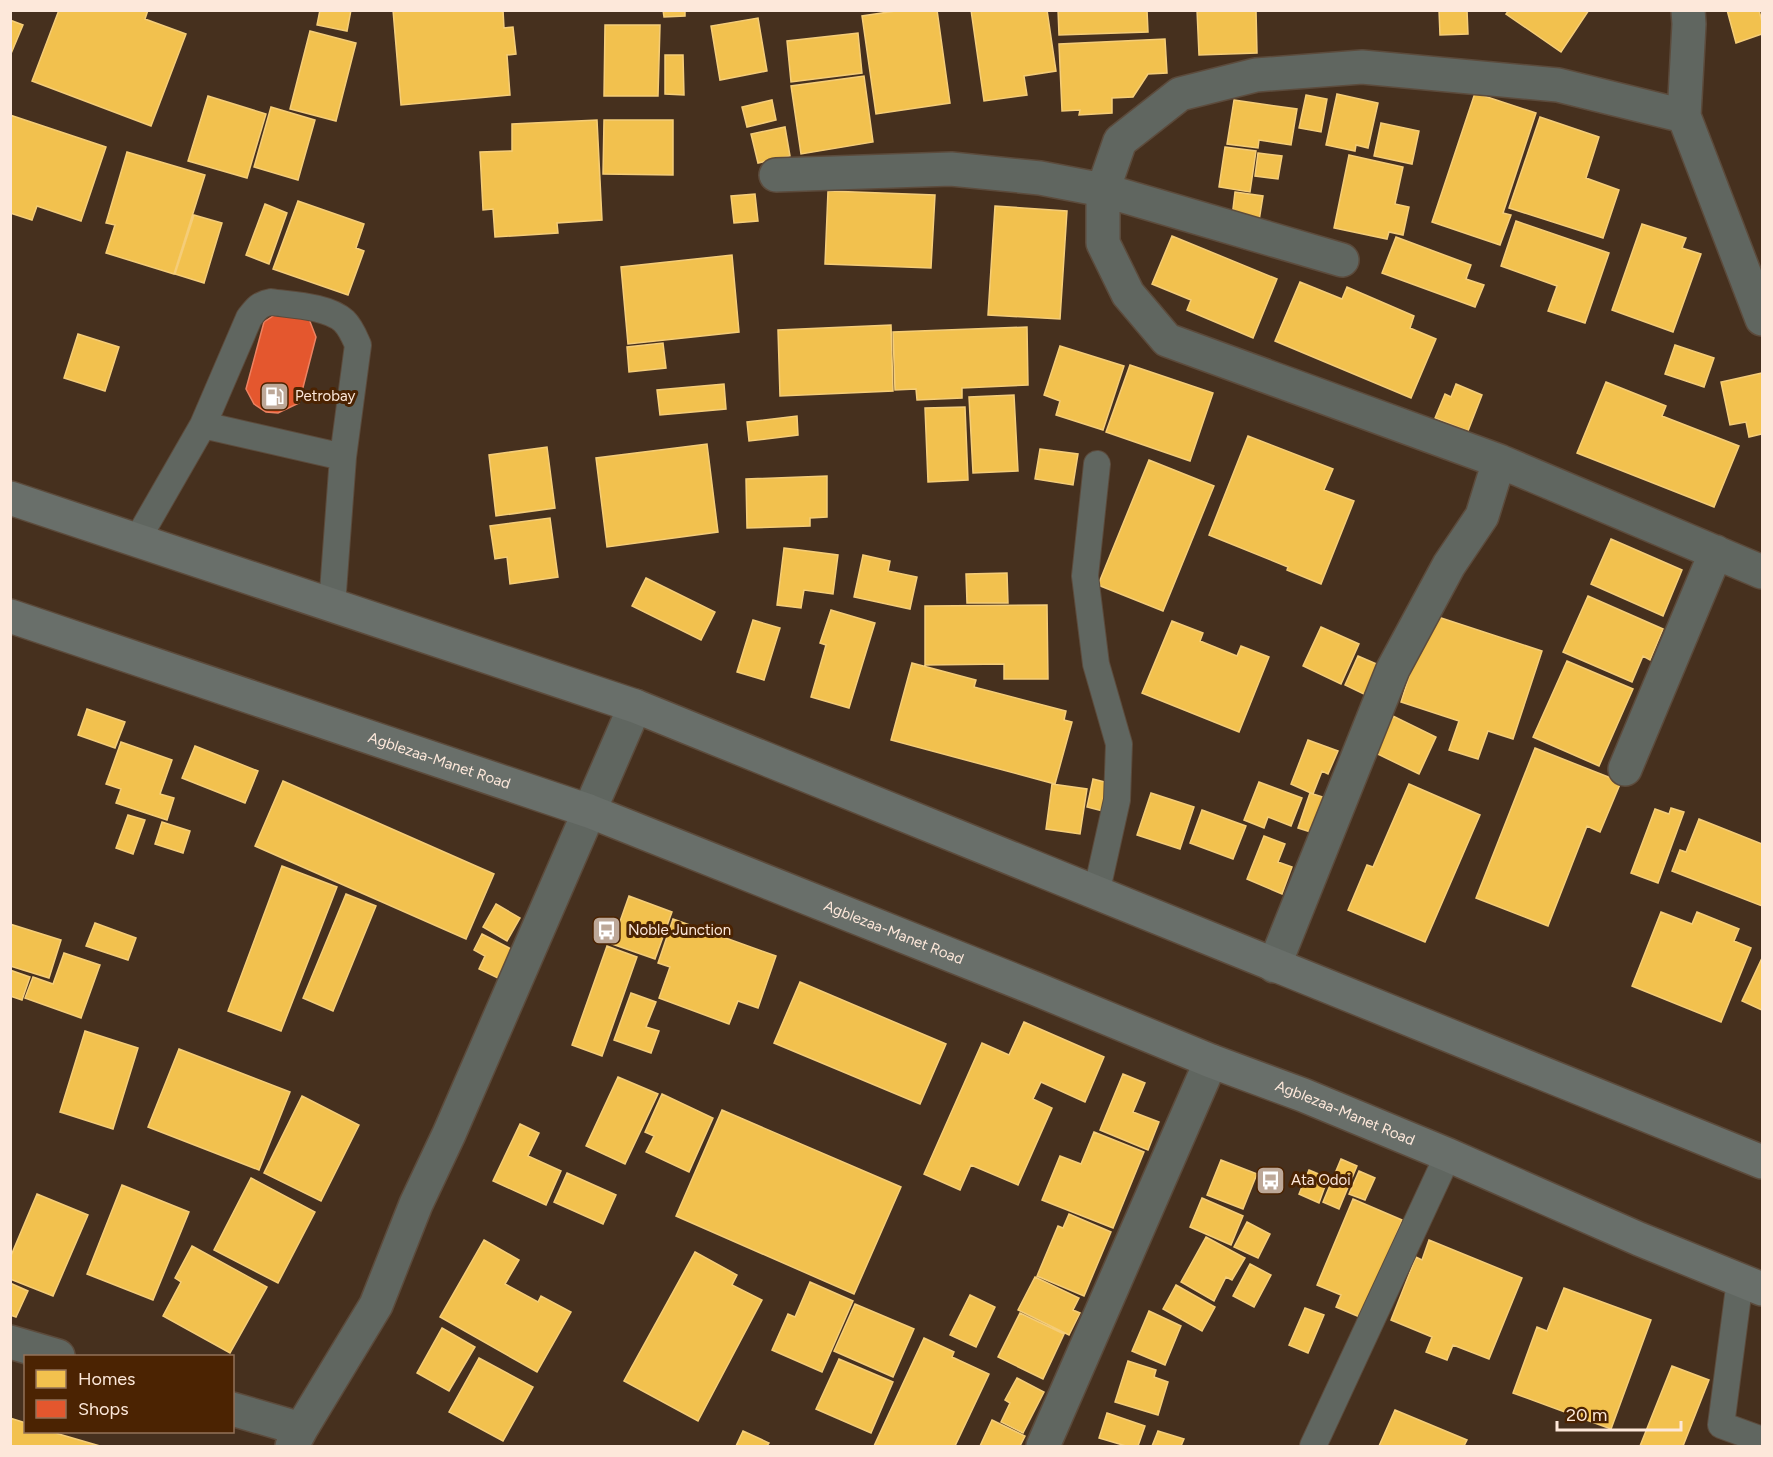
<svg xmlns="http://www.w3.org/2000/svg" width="1773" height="1457" font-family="Figtree,sans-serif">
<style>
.homes{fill:#f2c14e;stroke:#f5cd78;stroke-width:1.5}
.shops{fill:#e4572e;stroke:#ec8262;stroke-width:1.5}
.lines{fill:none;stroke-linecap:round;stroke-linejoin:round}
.service-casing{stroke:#5c4b3c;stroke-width:28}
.minor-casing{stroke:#5c4b3c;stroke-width:36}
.secondary-casing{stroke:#5c4b3c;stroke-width:36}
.service{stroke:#606660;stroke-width:26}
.minor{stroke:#606660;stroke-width:33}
.secondary{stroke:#696f6a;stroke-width:33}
.labels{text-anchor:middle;stroke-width:6;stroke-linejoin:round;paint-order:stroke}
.poi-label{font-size:15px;fill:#fde8da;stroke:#4b2302;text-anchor:start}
.street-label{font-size:15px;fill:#fde8da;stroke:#4b2302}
</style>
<rect width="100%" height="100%" fill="#46301e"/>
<path class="homes" d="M 59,10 L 148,10 L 145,19 L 186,34 L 151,126 L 32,81 Z
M 320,10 L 351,10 L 347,31 L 317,25 Z
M 393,10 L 503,10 L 504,28 L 513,27 L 516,54 L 507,55 L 510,95 L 401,105 Z
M 663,10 L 685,10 L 685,16 L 664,17 Z
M 902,10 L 937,10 L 950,103 L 876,114 L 862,16 Z
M 971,10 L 1047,10 L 1056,71 L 1024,76 L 1027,95 L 984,101 Z
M 1058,10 L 1147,10 L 1148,32 L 1059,35 Z
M 1197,10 L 1256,10 L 1257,53 L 1199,55 Z
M 1439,10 L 1467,10 L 1468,34 L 1440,35 Z
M 1509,10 L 1589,10 L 1561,52 L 1506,14 Z
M 1727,10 L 1759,10 L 1762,22 L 1762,34 L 1736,43 Z
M 758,18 L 767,71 L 720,80 L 711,26 Z
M 10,20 L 23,25 L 10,56 Z
M 605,25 L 660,25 L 658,96 L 604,96 Z
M 310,31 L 356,43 L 336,121 L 290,109 Z
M 858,33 L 862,73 L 791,82 L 787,41 Z
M 1165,39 L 1167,73 L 1148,74 L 1133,97 L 1112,98 L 1112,113 L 1079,115 L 1080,110 L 1062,111 L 1059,44 Z
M 665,55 L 683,55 L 684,95 L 665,94 Z
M 864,76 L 873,142 L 801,154 L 791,86 Z
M 1475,93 L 1536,113 L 1503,213 L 1511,215 L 1500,245 L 1432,222 Z
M 1337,94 L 1378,103 L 1368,148 L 1356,145 L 1355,151 L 1326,145 Z
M 1306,95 L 1327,99 L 1321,132 L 1299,128 Z
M 208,96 L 266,114 L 247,178 L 188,161 Z
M 772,100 L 776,120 L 747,127 L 742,107 Z
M 1234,100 L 1297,109 L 1291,145 L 1259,140 L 1258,148 L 1227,144 Z
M 271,107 L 315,120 L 298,180 L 254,167 Z
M 10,115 L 106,147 L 81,221 L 37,206 L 32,220 L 10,213 Z
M 1540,117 L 1599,137 L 1586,178 L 1619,190 L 1603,238 L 1509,208 Z
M 597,120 L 602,220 L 557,223 L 558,233 L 495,237 L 493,209 L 483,210 L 480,152 L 512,151 L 512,124 Z
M 604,120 L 673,120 L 673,175 L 603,174 Z
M 1381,123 L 1419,131 L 1412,164 L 1374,156 Z
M 785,127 L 790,156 L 758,163 L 751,134 Z
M 1225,147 L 1256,151 L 1250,192 L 1219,187 Z
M 127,152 L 205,175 L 174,274 L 106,253 L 115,225 L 106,223 Z
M 1258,153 L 1282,156 L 1278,179 L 1255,176 Z
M 1349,155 L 1403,167 L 1395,204 L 1409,207 L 1403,235 L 1389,232 L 1387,239 L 1334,228 Z
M 828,191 L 935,195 L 931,268 L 825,264 Z
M 1235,192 L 1263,196 L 1259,221 L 1232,217 Z
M 755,194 L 758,221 L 734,223 L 731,196 Z
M 298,201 L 364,224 L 356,248 L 364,251 L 348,295 L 273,269 Z
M 265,204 L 287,213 L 269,264 L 246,255 Z
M 995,206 L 1067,211 L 1060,319 L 988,315 Z
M 194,215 L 222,223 L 204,283 L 175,274 Z
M 1516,221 L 1609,253 L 1585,323 L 1548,311 L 1557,286 L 1501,266 Z
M 1642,224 L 1686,238 L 1682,248 L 1701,254 L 1673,332 L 1612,310 Z
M 1172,236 L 1277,279 L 1253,338 L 1187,310 L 1191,300 L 1152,284 Z
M 1396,237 L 1471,265 L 1466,279 L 1484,285 L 1475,307 L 1382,273 Z
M 732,255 L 739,332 L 628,344 L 621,267 Z
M 1300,282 L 1342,299 L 1347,287 L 1414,316 L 1410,328 L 1436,339 L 1411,398 L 1275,341 Z
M 891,325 L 893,391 L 780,396 L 778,330 Z
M 1027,327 L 1028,385 L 962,388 L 962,398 L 917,400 L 916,389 L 895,390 L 893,332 Z
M 78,334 L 119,347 L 105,391 L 64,378 Z
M 663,343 L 666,368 L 629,372 L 627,347 Z
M 1675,345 L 1714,358 L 1704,387 L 1665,374 Z
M 1060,346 L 1124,366 L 1103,430 L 1056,415 L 1060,401 L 1044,395 Z
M 1130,365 L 1213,393 L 1190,461 L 1106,432 Z
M 1762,373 L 1762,434 L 1749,437 L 1746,422 L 1730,425 L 1721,382 Z
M 1606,382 L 1666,406 L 1662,416 L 1739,446 L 1714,507 L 1577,453 Z
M 724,384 L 726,409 L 660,415 L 657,390 Z
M 1456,384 L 1482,395 L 1468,431 L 1435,418 L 1445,394 L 1451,397 Z
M 1014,395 L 1018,471 L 973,473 L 969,397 Z
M 965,407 L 968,480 L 928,482 L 925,408 Z
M 797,416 L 798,435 L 749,441 L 747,422 Z
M 1248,436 L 1333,469 L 1324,490 L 1354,501 L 1321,584 L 1287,570 L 1288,567 L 1209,535 Z
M 707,444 L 718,532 L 607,547 L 596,458 Z
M 547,447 L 555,508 L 496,516 L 489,455 Z
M 1040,449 L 1078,454 L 1073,485 L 1035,479 Z
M 1149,460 L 1214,486 L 1163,611 L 1098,585 Z
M 827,476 L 827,517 L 810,518 L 810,526 L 747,528 L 746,479 Z
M 550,518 L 558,577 L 510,584 L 507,557 L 495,559 L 490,526 Z
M 1611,539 L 1682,570 L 1663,616 L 1591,584 Z
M 784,548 L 838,555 L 833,594 L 804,590 L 801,608 L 777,605 Z
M 863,555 L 890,561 L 888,571 L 917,577 L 910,609 L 854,597 Z
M 1007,573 L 1008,603 L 967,603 L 966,574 Z
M 646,578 L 715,612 L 701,640 L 632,606 Z
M 1588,596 L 1663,629 L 1650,660 L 1643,656 L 1632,682 L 1563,652 Z
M 1047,605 L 1048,679 L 1004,679 L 1004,664 L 925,665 L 925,606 Z
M 831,610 L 875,623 L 849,708 L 811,697 L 826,645 L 820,643 Z
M 1429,614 L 1542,651 L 1513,739 L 1488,731 L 1478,759 L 1449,750 L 1459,721 L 1401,702 Z
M 753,620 L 780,628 L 764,680 L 737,672 Z
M 1172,621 L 1203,633 L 1200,641 L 1237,656 L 1241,646 L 1269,657 L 1239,732 L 1142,693 Z
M 1321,627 L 1359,644 L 1341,684 L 1303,666 Z
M 1358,656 L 1381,666 L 1368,696 L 1345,685 Z
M 1567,661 L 1633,689 L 1599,766 L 1533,737 Z
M 912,663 L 976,680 L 974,687 L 1066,711 L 1064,720 L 1072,722 L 1055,784 L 891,740 Z
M 87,709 L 125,722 L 115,748 L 78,735 Z
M 1379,714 L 1391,720 L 1393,716 L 1436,737 L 1419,774 L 1363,747 Z
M 1308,740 L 1338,751 L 1328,774 L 1322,771 L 1313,794 L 1291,784 Z
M 121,742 L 172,760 L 160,794 L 174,798 L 167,820 L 116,803 L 121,789 L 106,784 Z
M 195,746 L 258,771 L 245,803 L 182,778 Z
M 1535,748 L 1621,782 L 1600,832 L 1587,826 L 1548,926 L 1476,898 Z
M 1093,779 L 1113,784 L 1107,812 L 1087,807 Z
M 283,781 L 494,874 L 466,939 L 255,846 Z
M 1259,782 L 1302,798 L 1291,826 L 1268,817 L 1264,828 L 1244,820 Z
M 1052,784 L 1087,789 L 1080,834 L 1046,829 Z
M 1409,784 L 1480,815 L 1425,942 L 1348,910 L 1367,865 L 1373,867 Z
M 1151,793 L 1194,807 L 1180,849 L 1137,835 Z
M 1310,793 L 1332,800 L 1320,835 L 1298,828 Z
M 1671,808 L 1684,812 L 1658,883 L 1631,873 L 1655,809 L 1669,814 Z
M 1202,810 L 1246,826 L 1233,859 L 1190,843 Z
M 128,815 L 145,820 L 133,854 L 116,848 Z
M 1699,819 L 1762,844 L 1762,906 L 1672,871 L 1680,850 L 1686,852 Z
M 162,822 L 190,831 L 183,853 L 155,844 Z
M 1264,836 L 1285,844 L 1278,862 L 1292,867 L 1282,894 L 1247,879 Z
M 282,866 L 337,887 L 281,1031 L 228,1011 Z
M 346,894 L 376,906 L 333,1011 L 303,998 Z
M 629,896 L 672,912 L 655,959 L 612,944 Z
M 496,904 L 520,918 L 507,941 L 483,927 Z
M 1661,912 L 1692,924 L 1697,912 L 1739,929 L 1734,941 L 1751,948 L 1721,1022 L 1632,986 Z
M 673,919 L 776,956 L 758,1008 L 738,1001 L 729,1024 L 659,998 L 670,967 L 658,963 Z
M 95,923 L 136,938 L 128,960 L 86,946 Z
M 10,924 L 61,940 L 49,978 L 10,966 Z
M 482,934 L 515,951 L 500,979 L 479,969 L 485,956 L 474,950 Z
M 607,946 L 637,957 L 602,1056 L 572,1045 Z
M 64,953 L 100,965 L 81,1018 L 25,998 L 33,977 L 53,984 Z
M 1762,958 L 1762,1010 L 1742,1001 Z
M 10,970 L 30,977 L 22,1000 L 10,996 Z
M 800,982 L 946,1044 L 920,1104 L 774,1043 Z
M 631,993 L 656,1002 L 646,1027 L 659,1031 L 651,1053 L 614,1040 Z
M 1024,1022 L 1104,1057 L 1085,1102 L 1041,1082 L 1033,1099 L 1052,1108 L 1018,1185 L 971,1165 L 960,1190 L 924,1174 L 982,1043 L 1009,1055 Z
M 85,1031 L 138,1048 L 113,1129 L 60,1112 Z
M 179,1049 L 290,1092 L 259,1170 L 148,1127 Z
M 1123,1074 L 1145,1083 L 1133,1112 L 1159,1122 L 1148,1150 L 1100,1130 Z
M 618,1077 L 658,1094 L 625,1164 L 586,1146 Z
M 662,1094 L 713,1118 L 689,1172 L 646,1152 L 654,1136 L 645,1132 Z
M 302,1096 L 359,1125 L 321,1201 L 264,1173 Z
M 722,1110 L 901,1187 L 854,1294 L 676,1216 Z
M 520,1124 L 539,1133 L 528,1156 L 561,1171 L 546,1205 L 493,1181 Z
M 1094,1132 L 1144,1152 L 1113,1228 L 1042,1200 L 1060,1156 L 1081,1164 Z
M 1341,1159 L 1357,1166 L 1339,1209 L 1323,1202 Z
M 1221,1160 L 1257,1174 L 1243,1209 L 1207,1195 Z
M 1309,1170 L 1328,1178 L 1319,1203 L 1299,1194 Z
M 1359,1171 L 1375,1178 L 1365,1200 L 1349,1194 Z
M 567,1173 L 616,1195 L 603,1224 L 554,1202 Z
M 251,1178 L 315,1212 L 278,1283 L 214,1250 Z
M 122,1185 L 189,1212 L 153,1300 L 87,1274 Z
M 37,1194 L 88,1215 L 53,1296 L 10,1279 L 10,1258 Z
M 1202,1198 L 1243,1216 L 1231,1245 L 1190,1227 Z
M 1353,1199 L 1402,1220 L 1362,1318 L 1336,1307 L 1341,1295 L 1317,1285 Z
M 1069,1214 L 1111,1232 L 1084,1296 L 1037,1276 L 1058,1226 L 1063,1228 Z
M 1247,1222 L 1270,1234 L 1258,1258 L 1234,1247 Z
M 1206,1237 L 1245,1258 L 1232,1280 L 1226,1277 L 1214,1301 L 1181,1282 Z
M 484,1240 L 519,1260 L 505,1284 L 538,1302 L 541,1296 L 571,1312 L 537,1372 L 440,1317 Z
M 1429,1240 L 1522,1278 L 1489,1359 L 1453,1345 L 1447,1360 L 1426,1352 L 1432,1337 L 1391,1320 L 1416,1257 L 1422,1260 Z
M 192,1246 L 267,1287 L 230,1353 L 163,1316 L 181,1282 L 175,1278 Z
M 695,1252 L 737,1275 L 732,1285 L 762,1300 L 698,1421 L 624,1381 Z
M 1250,1264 L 1271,1275 L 1254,1307 L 1233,1296 Z
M 1035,1277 L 1079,1298 L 1073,1310 L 1080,1313 L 1069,1335 L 1018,1310 Z
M 810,1282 L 853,1301 L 822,1372 L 772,1350 L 788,1314 L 795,1317 Z
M 10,1283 L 28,1291 L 16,1317 L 10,1315 Z
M 1176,1285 L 1215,1307 L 1202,1331 L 1163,1309 Z
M 1564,1288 L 1651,1320 L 1611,1429 L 1513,1393 L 1537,1327 L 1547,1331 Z
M 970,1295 L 995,1307 L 976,1347 L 950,1335 Z
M 855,1304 L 914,1329 L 893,1377 L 834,1351 Z
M 1305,1308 L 1324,1315 L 1308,1353 L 1289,1345 Z
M 1149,1311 L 1181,1326 L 1165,1365 L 1132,1351 Z
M 1020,1313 L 1064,1334 L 1043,1379 L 998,1357 Z
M 442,1328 L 475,1347 L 449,1391 L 417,1373 Z
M 924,1338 L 954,1352 L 952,1357 L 989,1374 L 955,1446 L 874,1446 Z
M 479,1358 L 533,1387 L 503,1441 L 449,1412 Z
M 839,1359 L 893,1382 L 871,1433 L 816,1409 Z
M 1128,1361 L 1156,1370 L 1154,1377 L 1168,1382 L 1158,1415 L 1115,1402 Z
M 1672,1366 L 1709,1380 L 1683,1446 L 1640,1446 Z
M 1017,1378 L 1044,1392 L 1023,1433 L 1001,1422 L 1010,1403 L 1005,1400 Z
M 1395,1410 L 1467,1440 L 1464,1446 L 1379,1446 Z
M 1107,1413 L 1145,1426 L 1138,1446 L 1126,1446 L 1099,1438 Z
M 10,1418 L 26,1423 L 26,1432 L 52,1432 L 100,1446 L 10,1446 Z
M 992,1420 L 1025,1436 L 1020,1446 L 980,1446 Z
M 743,1431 L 769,1443 L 767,1446 L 736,1446 Z
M 1158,1431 L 1184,1439 L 1181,1446 L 1152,1446 Z"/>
<path class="shops" d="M 282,310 L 309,319 L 316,337 L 299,403 L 278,413 L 266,412 L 254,404 L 246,389 L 264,322 Z"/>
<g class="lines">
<defs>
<path id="service" d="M 203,425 L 343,457
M 137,540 L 203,425 L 249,318 C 256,309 259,304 271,302 C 292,305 328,306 344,321 C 351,328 354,336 358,345 L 343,457 L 332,605
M 1096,894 L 1117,800 L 1119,744 L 1096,664 L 1085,576 L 1097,464
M 1740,1280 L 1721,1425 L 1762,1440
M 1313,1446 L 1448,1155"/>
<path id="minor" d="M 1688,10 L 1689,24 L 1684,116 L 1762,319
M 1684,116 L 1558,85 L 1362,67 L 1256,75 L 1180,94 L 1120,141 L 1103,190 L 1103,243 L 1128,294 L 1167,340 L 1499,461 L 1762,572
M 776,175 L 951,169 L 1040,178 L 1103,190 L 1342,260
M 1625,769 L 1716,552
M 1274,966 L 1393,669 L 1449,565 L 1482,516 L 1499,461
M 10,1342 L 58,1356
M 232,1409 L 301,1429
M 292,1446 L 301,1429 L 376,1305 L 416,1204 L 449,1134 L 635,706
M 1043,1446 L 1211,1061"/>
<g id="secondary">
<path d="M 10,498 L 635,706 L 1762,1162"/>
<path id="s1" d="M 10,616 L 589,811 L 1036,989 L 1211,1061 L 1303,1095 L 1448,1155 L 1639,1239 L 1762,1289"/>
</g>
</defs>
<use href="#service" class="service-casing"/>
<use href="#minor" class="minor-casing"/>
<use href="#secondary" class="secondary-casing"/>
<use href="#service" class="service"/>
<use href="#minor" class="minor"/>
<use href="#secondary" class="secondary"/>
</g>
<defs>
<symbol id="fuel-square" viewBox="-11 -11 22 22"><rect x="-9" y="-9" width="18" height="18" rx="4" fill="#bda898" stroke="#4b2302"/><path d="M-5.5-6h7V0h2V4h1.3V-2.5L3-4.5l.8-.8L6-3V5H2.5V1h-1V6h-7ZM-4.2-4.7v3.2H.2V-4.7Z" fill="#fff"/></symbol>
<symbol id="bus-square" viewBox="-11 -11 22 22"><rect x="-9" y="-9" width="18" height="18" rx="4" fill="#bda898" stroke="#4b2302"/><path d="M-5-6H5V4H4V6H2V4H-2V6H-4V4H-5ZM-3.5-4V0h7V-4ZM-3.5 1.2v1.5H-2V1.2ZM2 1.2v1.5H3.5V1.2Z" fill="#fff"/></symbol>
</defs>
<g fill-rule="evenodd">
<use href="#fuel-square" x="258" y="380" width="33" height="33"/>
<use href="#bus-square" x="590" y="914" width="33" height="33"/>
<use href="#bus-square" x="1254" y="1164" width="33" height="33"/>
</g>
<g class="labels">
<g class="poi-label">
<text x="295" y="401">Petrobay</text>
<text x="628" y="935">Noble Junction</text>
<text x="1291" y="1185">Ata Odoi</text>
</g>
<g class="street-label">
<text dy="5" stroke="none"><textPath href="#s1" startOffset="453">Agblezaa-Manet Road</textPath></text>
<text dy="5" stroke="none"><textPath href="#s1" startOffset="939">Agblezaa-Manet Road</textPath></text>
<text dy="5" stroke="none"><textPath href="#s1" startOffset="1425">Agblezaa-Manet Road</textPath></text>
</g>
</g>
<rect width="1773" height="1457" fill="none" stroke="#fde8da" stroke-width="24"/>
<rect x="24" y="1355" width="210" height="78" fill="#4b2302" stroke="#927258" stroke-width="1.5"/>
<rect x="36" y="1370" width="30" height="18" fill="#f2c14e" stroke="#927258" stroke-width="1.5"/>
<text x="78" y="1385" font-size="18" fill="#fde8da">Homes</text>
<rect x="36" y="1400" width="30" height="18" fill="#e4572e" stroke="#927258" stroke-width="1.5"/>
<text x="78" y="1415" font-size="18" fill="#fde8da">Shops</text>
<path d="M1557 1421v9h124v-9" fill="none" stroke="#fde8da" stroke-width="3"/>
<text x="1566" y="1421" font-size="18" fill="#fde8da" stroke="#4b2302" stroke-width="4.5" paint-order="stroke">20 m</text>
</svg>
